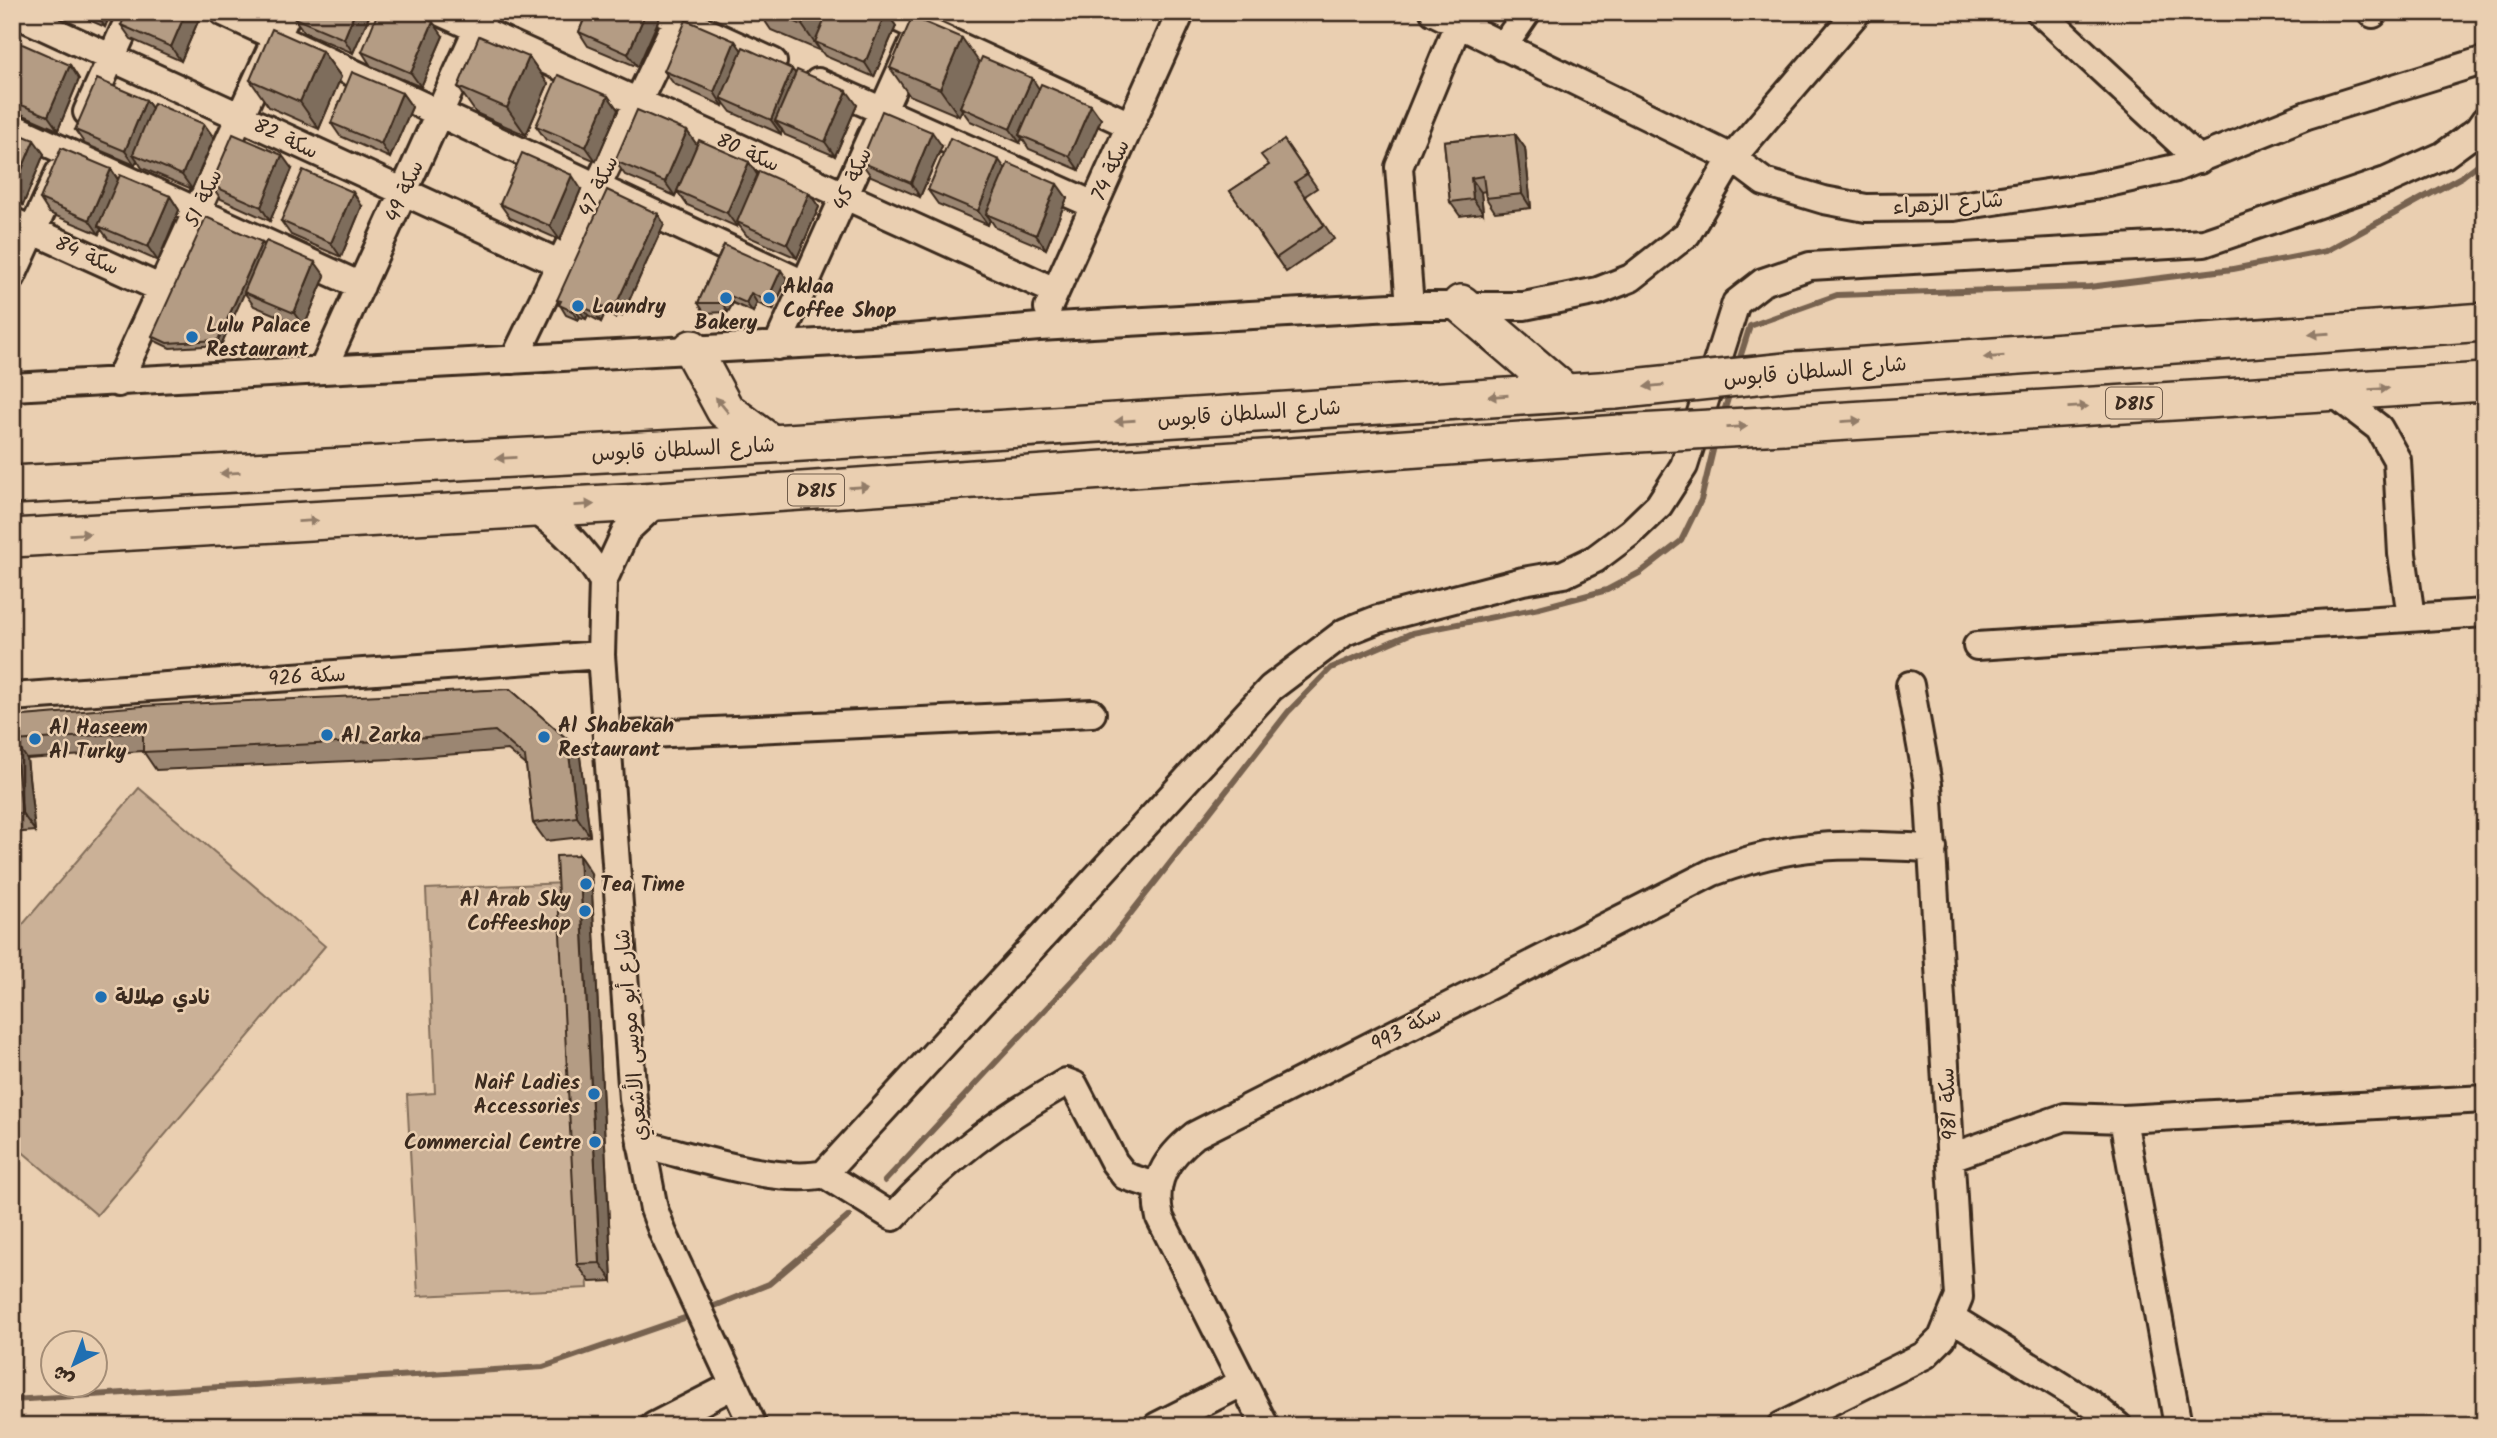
<svg xmlns="http://www.w3.org/2000/svg" width="2497" height="1438" font-family="Kalam,'Playpen Sans Arabic',sans-serif">
<style>
.green{fill:#cbb197;stroke:#836e5a;stroke-width:2}
.lines{fill:none;stroke-linecap:round;stroke-linejoin:round}
.stream{stroke:#776250;stroke-width:6}
.minor-casing{stroke:#3b2a1e;stroke-width:32}
.highway-casing{stroke:#3b2a1e;stroke-width:42}
.minor{stroke:#eacfb1;stroke-width:26}
.highway{stroke:#eacfb1;stroke-width:37}
.highway-bridge-casing{stroke:#3b2a1e;stroke-width:42;stroke-linecap:butt}
.highway-bridge{stroke:#eacfb1;stroke-width:37}
.wall{fill:#9b8672;stroke:#3b2a1e;stroke-width:2}
.shaded-wall{fill:#7e6d5c;stroke:#3b2a1e;stroke-width:2}
.building{fill:#b49c84;stroke:#3b2a1e;stroke-width:2}
.oneway{fill:#927c68}
.poi-dot{fill:#1f6fb2;stroke:#eacfb1;stroke-width:2.5}
.labels{text-anchor:middle;stroke-width:5;stroke-linejoin:round;paint-order:stroke}
.shield{fill:#eacfb1;stroke:#705c4a;stroke-width:2}
.shield-label{font-size:19px;font-weight:bold;fill:#3b2a1e}
.street-label{font-size:21px;fill:#3b2a1e;stroke:#eacfb1}
.poi-label{font-size:21px;font-weight:bold;fill:#3b2a1e;stroke:#eacfb1;text-anchor:start}
</style>
<rect width="100%" height="100%" fill="#eacfb1"/>
<filter id="ink" filterUnits="userSpaceOnUse"><feTurbulence type="fractalNoise" baseFrequency=".0143" numOctaves="2"/><feDisplacementMap in="SourceGraphic" scale="14" xChannelSelector="R" yChannelSelector="G"/><feConvolveMatrix kernelMatrix="1 2 1 2 8 2 1 2 1" color-interpolation-filters="sRGB"/></filter>
<g filter="url(#ink)">
<path class="green" d="M 139,788 L 325,946 L 97,1215 L 12,1143 L 12,937 Z
M 566,883 L 588,1288 L 418,1296 L 407,1095 L 435,1093 L 426,889 Z"/>
<g class="lines">
<path class="stream" d="M 1738,364 L 1750,326 L 1837,295 L 2089,287 L 2233,269 L 2326,251 L 2463,176 L 2485,159
M 1722,418 L 1730,392
M 885,1181 L 1110,940 L 1288,712 L 1331,668 L 1412,633 L 1539,608 L 1607,590 L 1641,572 L 1681,541 L 1701,500 L 1715,442
M 707,1309 L 769,1284 L 849,1216
M 12,1400 L 543,1367 L 693,1315"/>
<defs>
<path id="minor" d="M 12,12 L 561,264
M 223,12 L 804,284
M 440,12 L 1055,291
M 663,12 L 773,62
M 885,12 L 1130,125
M 1434,12 L 1732,158 L 1764,182 L 1824,200 L 1866,208 L 1954,207 L 2094,186 L 2176,168 L 2307,115 L 2485,60
M 2040,12 L 2199,160
M 2371,12 L 2373,14
M 1503,47 L 1527,12
M 818,82 L 1094,205
M 87,112 L 132,12
M 12,127 L 361,286
M 12,221 L 162,289
M 12,276 L 59,173
M 1410,306 L 1399,167 L 1458,24
M 1048,308 L 1181,12
M 777,346 L 927,12
M 514,360 L 681,12
M 323,369 L 485,12
M 118,383 L 288,12
M 12,387 L 910,338 L 1039,327 L 1410,306 L 1524,306 L 1598,291 L 1631,278 L 1687,234 L 1732,158 L 1857,12
M 2332,392 L 2379,428 L 2397,460 L 2402,554 L 2411,617
M 658,501 L 626,531 L 603,581 L 601,655 L 633,1099 L 654,1209 L 663,1233 L 753,1426
M 532,508 C 565,530 582,548 603,581
M 1977,646 L 2485,613
M 12,697 L 601,655
M 607,736 L 1092,713
M 641,1144 C 690,1155 777,1185 824,1174 L 1271,688 L 1345,632 L 1378,619 L 1523,581 L 1564,574 L 1595,559 L 1631,532 L 1659,505 L 1684,466 L 1736,303 L 1763,282 L 1810,266 L 2204,243 L 2386,181 L 2444,155 L 2478,130 L 2485,120
M 1951,1157 L 2065,1117 L 2123,1119
M 824,1174 L 893,1217 C 944,1160 1000,1120 1066,1082 L 1074,1085 L 1114,1162 L 1125,1176 L 1156,1186
M 1952,1318 L 2091,1404 L 2118,1426
M 654,1426 L 734,1385
M 1157,1426 L 1242,1383
M 1265,1426 L 1160,1218 C 1151,1181 1166,1158 1195,1135 L 1713,872 C 1797,841 1846,844 1933,848
M 1781,1426 L 1925,1355 L 1942,1338 L 1959,1297 L 1928,784 L 1910,685
M 2178,1426 L 2123,1119 L 2485,1099"/>
<path id="highway" d="M 1461,304 L 1564,392
M 692,349 L 725,410 L 771,444
M 1795,371 L 2485,322
M 1783,425 L 2485,382
M 12,485 L 771,444 L 1615,390
M 12,538 L 658,501 L 1620,434"/>
</defs>
<use href="#minor" class="minor-casing"/>
<use href="#highway" class="highway-casing"/>
<use href="#minor" class="minor"/>
<use href="#highway" class="highway"/>
<defs>
<path id="highway-bridge" d="M 1615,390 L 1795,371
M 1620,434 L 1783,425"/>
</defs>
<use href="#highway-bridge" class="highway-bridge-casing"/>
<use href="#highway-bridge" class="highway-bridge"/>
</g>
<path class="wall" d="M 71,12 L 111,12 L 105,27 Z
M 202,12 L 181,61 L 131,39 L 121,25 Z
M 371,12 L 353,53 L 304,32 L 294,18 Z
M 587,12 L 657,12 L 660,17 L 638,67 L 588,46 L 579,32 Z
M 759,12 L 886,12 L 896,26 L 874,77 L 825,56 L 821,51 L 771,30 Z
M 443,36 L 421,87 L 371,66 L 362,52 Z
M 735,41 L 741,50 L 796,73 L 857,105 L 835,156 L 785,135 L 782,130 L 781,134 L 731,112 L 724,103 L 723,106 L 674,84 L 664,71 Z
M 322,51 L 341,77 L 319,129 L 269,107 L 250,80 Z
M 529,57 L 548,84 L 526,135 L 476,113 L 458,87 Z
M 12,61 L 70,65 L 79,79 L 58,130 L 12,110 Z
M 979,63 L 1039,89 L 1101,119 L 1079,170 L 1029,149 L 1022,138 L 1020,143 L 970,121 L 962,110 L 959,116 L 909,95 L 890,68 Z
M 402,93 L 412,107 L 390,158 L 340,136 L 331,123 Z
M 608,96 L 618,110 L 596,161 L 546,140 L 536,126 Z
M 146,100 L 152,108 L 204,124 L 214,138 L 192,189 L 142,168 L 137,160 L 135,165 L 85,144 L 75,130 Z
M 12,131 L 44,154 L 23,205 L 12,201 Z
M 687,131 L 697,145 L 675,196 L 625,175 L 615,161 Z
M 1515,134 L 1525,148 L 1531,208 L 1495,212 L 1486,198 L 1485,191 L 1481,192 L 1483,213 L 1460,216 L 1450,202 L 1444,141 Z
M 1284,140 L 1317,188 L 1305,196 L 1334,239 L 1286,272 L 1230,191 L 1269,165 Z
M 942,146 L 920,197 L 871,176 L 861,162 Z
M 1006,168 L 1067,198 L 1046,249 L 996,228 L 990,219 L 988,225 L 938,204 L 928,190 Z
M 111,169 L 118,179 L 170,196 L 179,210 L 158,261 L 108,239 L 101,229 L 99,234 L 49,213 L 40,199 Z
M 292,169 L 270,221 L 221,199 L 211,185 Z
M 757,174 L 809,193 L 819,207 L 797,258 L 747,236 L 738,224 L 737,227 L 687,205 L 677,191 Z
M 581,189 L 560,240 L 510,218 L 500,204 Z
M 362,206 L 341,257 L 291,235 L 281,221 Z
M 658,214 L 664,224 L 622,316 L 617,314 L 615,318 L 605,313 L 601,322 L 588,315 L 586,319 L 580,317 L 578,320 L 566,315 L 557,300 Z
M 264,245 L 325,276 L 304,327 L 254,306 L 244,292 L 221,345 L 170,348 L 155,341 L 152,336 Z
M 724,245 L 787,279 L 773,310 L 757,303 L 753,312 L 733,303 L 728,312 L 705,313 L 698,303 Z
M 510,689 L 567,739 L 580,757 L 590,836 L 546,841 L 533,823 L 526,765 L 508,750 L 393,759 L 156,770 L 143,751 L 27,759 L 35,831 L 12,833 L 12,717 Z
M 591,873 L 612,1281 L 590,1282 L 577,1264 Z"/>
<path class="shaded-wall" d="M 95,12 L 111,12 L 105,27 Z
M 186,12 L 202,12 L 181,61 L 171,47 Z
M 355,12 L 371,12 L 353,53 L 344,39 Z
M 646,12 L 657,12 L 660,17 L 638,67 L 628,54 Z
M 808,12 L 838,12 L 815,42 L 821,52 L 802,25 Z
M 886,12 L 896,26 L 874,77 L 865,63 Z
M 433,22 L 443,36 L 421,87 L 411,73 Z
M 962,38 L 981,65 L 960,107 L 962,110 L 959,116 L 940,89 Z
M 735,41 L 745,55 L 721,98 L 724,103 L 723,106 L 714,92 Z
M 322,51 L 341,77 L 319,129 L 300,102 Z
M 529,57 L 548,84 L 526,135 L 507,108 Z
M 70,65 L 79,79 L 58,130 L 48,116 Z
M 792,69 L 802,83 L 775,121 L 782,130 L 781,134 L 771,120 Z
M 1032,78 L 1041,92 L 1019,135 L 1022,138 L 1020,143 L 1010,129 Z
M 847,91 L 857,105 L 835,156 L 825,142 Z
M 402,93 L 412,107 L 390,158 L 381,144 Z
M 608,96 L 618,110 L 596,161 L 586,147 Z
M 146,100 L 156,114 L 133,154 L 137,160 L 135,165 L 125,151 Z
M 1091,105 L 1101,119 L 1079,170 L 1069,156 Z
M 204,124 L 214,138 L 192,189 L 182,175 Z
M 687,131 L 697,145 L 675,196 L 665,182 Z
M 932,132 L 942,146 L 920,197 L 911,183 Z
M 1515,134 L 1525,148 L 1531,208 L 1522,194 Z
M 34,140 L 44,154 L 23,205 L 13,191 Z
M 282,155 L 292,169 L 270,221 L 261,207 Z
M 999,160 L 1009,174 L 986,214 L 990,219 L 988,225 L 978,211 Z
M 749,162 L 758,176 L 737,227 L 727,213 Z
M 111,169 L 120,183 L 98,226 L 101,229 L 99,234 L 89,220 Z
M 572,175 L 581,189 L 560,240 L 550,226 Z
M 1471,178 L 1481,192 L 1483,213 L 1473,199 Z
M 1057,184 L 1067,198 L 1046,249 L 1036,235 Z
M 353,192 L 362,206 L 341,257 L 331,243 Z
M 809,193 L 819,207 L 797,258 L 787,244 Z
M 170,196 L 179,210 L 158,261 L 148,247 Z
M 658,214 L 664,224 L 622,316 L 615,307 Z
M 262,242 L 265,247 L 221,345 L 218,340 Z
M 315,262 L 325,276 L 304,327 L 294,313 Z
M 781,270 L 787,279 L 773,310 L 767,301 Z
M 751,293 L 757,303 L 753,312 L 746,303 Z
M 726,294 L 733,303 L 728,312 L 722,303 Z
M 598,304 L 605,313 L 601,322 L 594,312 Z
M 610,305 L 617,314 L 615,318 L 608,309 Z
M 581,306 L 588,315 L 586,319 L 579,310 Z
M 574,307 L 580,317 L 578,320 L 572,311 Z
M 567,739 L 580,757 L 590,836 L 577,817 Z
M 15,741 L 27,759 L 35,831 L 22,813 Z
M 579,855 L 591,873 L 612,1281 L 600,1263 Z"/>
<path class="building" d="M 127,12 L 186,12 L 171,47 L 121,25 Z
M 296,12 L 355,12 L 344,39 L 294,18 Z
M 378,12 L 410,12 L 433,22 L 411,73 L 362,52 Z
M 587,12 L 646,12 L 628,54 L 579,32 Z
M 773,12 L 808,12 L 802,25 Z
M 828,12 L 886,12 L 865,63 L 815,42 Z
M 912,17 L 962,38 L 940,89 L 890,68 Z
M 686,20 L 735,41 L 714,92 L 664,71 Z
M 272,29 L 322,51 L 300,102 L 250,80 Z
M 479,36 L 529,57 L 507,108 L 458,87 Z
M 20,43 L 70,65 L 48,116 L 12,101 L 12,61 Z
M 743,47 L 792,69 L 771,120 L 721,98 Z
M 982,57 L 1032,78 L 1010,129 L 960,107 Z
M 797,70 L 847,91 L 825,142 L 775,121 Z
M 352,72 L 402,93 L 381,144 L 331,123 Z
M 558,75 L 608,96 L 586,147 L 536,126 Z
M 97,79 L 146,100 L 125,151 L 75,130 Z
M 1041,84 L 1091,105 L 1069,156 L 1019,135 Z
M 154,103 L 204,124 L 182,175 L 133,154 Z
M 637,110 L 687,131 L 665,182 L 615,161 Z
M 882,111 L 932,132 L 911,183 L 861,162 Z
M 12,131 L 34,140 L 13,191 L 12,191 Z
M 233,134 L 282,155 L 261,207 L 211,185 Z
M 1515,134 L 1522,194 L 1486,198 L 1483,176 L 1471,178 L 1473,199 L 1450,202 L 1444,141 Z
M 950,138 L 999,160 L 978,211 L 928,190 Z
M 699,140 L 749,162 L 727,213 L 677,191 Z
M 1284,140 L 1307,174 L 1295,182 L 1324,225 L 1276,258 L 1230,191 L 1269,165 L 1261,155 Z
M 61,148 L 111,169 L 89,220 L 40,199 Z
M 522,153 L 572,175 L 550,226 L 500,204 Z
M 1008,163 L 1057,184 L 1036,235 L 986,214 Z
M 303,170 L 353,192 L 331,243 L 281,221 Z
M 759,171 L 809,193 L 787,244 L 737,222 Z
M 120,175 L 170,196 L 148,247 L 98,226 Z
M 607,190 L 658,214 L 615,307 L 610,305 L 608,309 L 598,304 L 594,312 L 581,306 L 579,310 L 574,307 L 572,311 L 559,305 L 561,301 L 557,300 Z
M 206,217 L 262,242 L 218,340 L 167,343 L 152,336 Z
M 266,241 L 315,262 L 294,313 L 244,292 Z
M 724,245 L 781,270 L 767,301 L 751,293 L 746,303 L 726,294 L 722,303 L 698,303 Z
M 510,689 L 567,739 L 577,817 L 533,823 L 525,757 L 495,731 L 381,741 L 143,752 L 143,732 L 15,741 L 22,813 L 12,814 L 12,717 L 142,706 Z
M 579,855 L 600,1263 L 577,1264 L 556,856 Z"/>
<defs><path id="oneway-solid" d="M-6-.8H1V-3.2L6.5 0L1 3.2V.8H-6Z" transform="scale(1.75)"/></defs>
<g class="oneway">
<use href="#oneway-solid" transform="translate(2319 334) rotate(176)"/>
<use href="#oneway-solid" transform="translate(1994 357) rotate(176)"/>
<use href="#oneway-solid" transform="translate(1654 386) rotate(174)"/>
<use href="#oneway-solid" transform="translate(2379 389) rotate(-4)"/>
<use href="#oneway-solid" transform="translate(1498 396) rotate(176)"/>
<use href="#oneway-solid" transform="translate(722 405) rotate(-129)"/>
<use href="#oneway-solid" transform="translate(2078 407) rotate(-3)"/>
<use href="#oneway-solid" transform="translate(1125 421) rotate(176)"/>
<use href="#oneway-solid" transform="translate(1851 421) rotate(-3)"/>
<use href="#oneway-solid" transform="translate(1737 427) rotate(-3)"/>
<use href="#oneway-solid" transform="translate(506 458) rotate(177)"/>
<use href="#oneway-solid" transform="translate(230 473) rotate(177)"/>
<use href="#oneway-solid" transform="translate(859 487) rotate(-4)"/>
<use href="#oneway-solid" transform="translate(584 505) rotate(-3)"/>
<use href="#oneway-solid" transform="translate(308 521) rotate(-3)"/>
<use href="#oneway-solid" transform="translate(80 534) rotate(-3)"/>
</g>
</g>
<g class="poi-dot">
<circle cx="726" cy="298" r="7"/>
<circle cx="769" cy="298" r="7"/>
<circle cx="578" cy="306" r="7"/>
<circle cx="192" cy="337" r="7"/>
<circle cx="327" cy="735" r="7"/>
<circle cx="544" cy="737" r="7"/>
<circle cx="35" cy="739" r="7"/>
<circle cx="586" cy="884" r="7"/>
<circle cx="585" cy="911" r="7"/>
<circle cx="101" cy="997" r="7"/>
<circle cx="594" cy="1094" r="7"/>
<circle cx="595" cy="1142" r="7"/>
</g>
<g class="labels">
<g class="shield">
<rect x="2106" y="387.5" width="56" height="31" rx="5"/>
<rect x="788" y="474.5" width="56" height="31" rx="5"/>
</g>
<g class="shield-label">
<text x="2134" y="410">D815</text>
<text x="816" y="497">D815</text>
</g>
<g class="street-label">
<text transform="translate(286 138) rotate(25)" y="7">سكة 82</text>
<text transform="translate(748 152) rotate(24)" y="7">سكة 80</text>
<text transform="translate(1110 170) rotate(-66)" y="7">سكة 74</text>
<text transform="translate(852 179) rotate(-66)" y="7">سكة 45</text>
<text transform="translate(598 186) rotate(-64)" y="7">سكة 47</text>
<text transform="translate(404 191) rotate(-66)" y="7">سكة 49</text>
<text transform="translate(203 198) rotate(-65)" y="7">سكة 51</text>
<text transform="translate(1948 203) rotate(-4)" y="7">شارع الزهراء</text>
<text transform="translate(87 255) rotate(24)" y="7">سكة 84</text>
<text transform="translate(1815 371) rotate(-5)" y="7">شارع السلطان قابوس</text>
<text transform="translate(1249 413) rotate(-4)" y="7">شارع السلطان قابوس</text>
<text transform="translate(683 449) rotate(-3)" y="7">شارع السلطان قابوس</text>
<text transform="translate(307 676) rotate(-4)" y="7">سكة 926</text>
<text transform="translate(1406 1028) rotate(-27)" y="7">سكة 993</text>
<text transform="translate(631 1035) rotate(-95)" y="7">شارع أبو موسى الأشعري</text>
<text transform="translate(1948 1104) rotate(-93)" y="7">سكة 981</text>
</g>
<g class="poi-label">
<text x="783" y="293">Aklaa<tspan x="783" dy="24">Coffee Shop</tspan></text>
<text x="592" y="313">Laundry</text>
<text x="726" y="329" text-anchor="middle">Bakery</text>
<text x="206" y="332">Lulu Palace<tspan x="206" dy="24">Restaurant</tspan></text>
<text x="558" y="732">Al Shabekah<tspan x="558" dy="24">Restaurant</tspan></text>
<text x="49" y="734">Al Haseem<tspan x="49" dy="24">Al Turky</tspan></text>
<text x="341" y="742">Al Zarka</text>
<text x="600" y="891">Tea Time</text>
<text x="571" y="906" text-anchor="end">Al Arab Sky<tspan x="571" dy="24">Coffeeshop</tspan></text>
<text x="115" y="1004">نادي صلالة</text>
<text x="580" y="1089" text-anchor="end">Naif Ladies<tspan x="580" dy="24">Accessories</tspan></text>
<text x="581" y="1149" text-anchor="end">Commercial Centre</text>
</g>
</g>
<rect width="2497" height="1438" fill="none" stroke="#eacfb1" stroke-width="42"/>
<rect x="21" y="21" width="2455" height="1396" fill="none" stroke="#3b2a1e" stroke-width="2.5" filter="url(#ink)"/>
<g transform="translate(74 1364) rotate(222)"><circle r="33" fill="#eacfb1" stroke="#a48d76" stroke-width="2"/>
<path d="M0-5L12 26L0 18L-12 26Z" fill="#1f6fb2"/>
<text y="-10" font-size="19" font-weight="bold" text-anchor="middle" fill="#3b2a1e">ش</text>
</g>
</svg>
